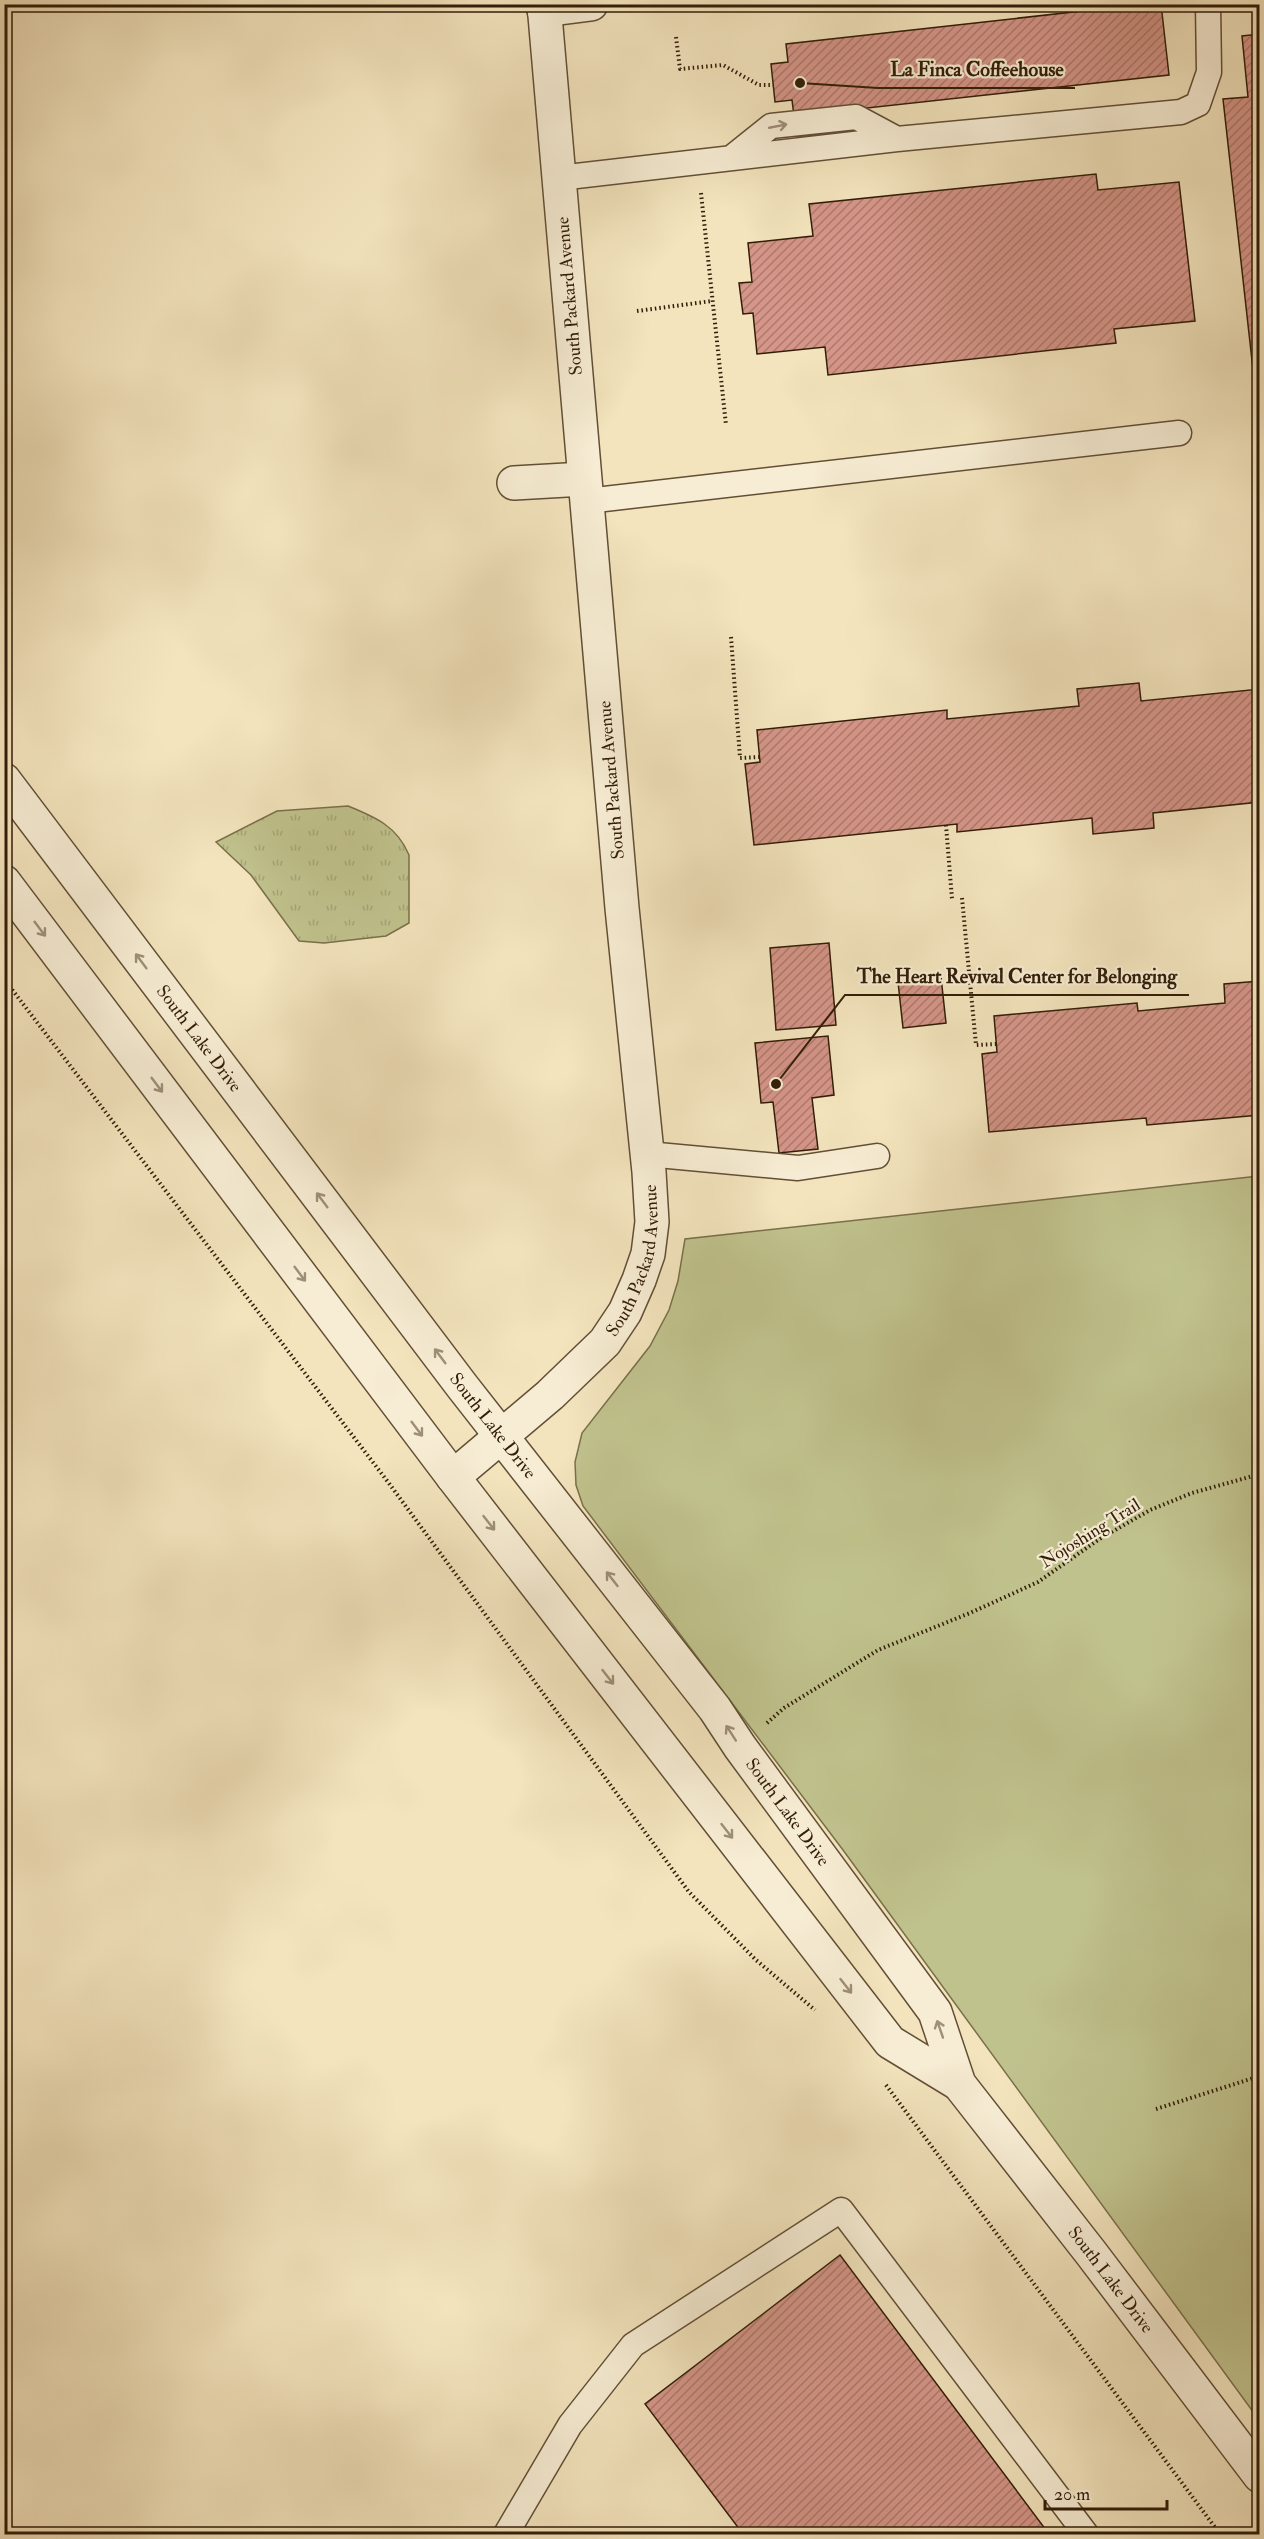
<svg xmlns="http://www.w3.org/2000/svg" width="1264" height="2539" font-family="'IM FELL Double Pica',serif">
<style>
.grass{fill:url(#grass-tufts);stroke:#79704a;stroke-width:1.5}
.park{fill:#c0c28d;stroke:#79704a;stroke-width:1.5}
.building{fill:url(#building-hatch);stroke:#321d08;stroke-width:1.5}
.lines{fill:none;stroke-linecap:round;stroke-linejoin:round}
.service-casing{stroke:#624f35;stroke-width:27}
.minor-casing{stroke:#624f35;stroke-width:36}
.tertiary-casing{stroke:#624f35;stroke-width:36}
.path{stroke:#321d08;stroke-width:4;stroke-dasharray:1.5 3;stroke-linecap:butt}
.service{stroke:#f7edd4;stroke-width:24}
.minor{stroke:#f7edd4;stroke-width:33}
.tertiary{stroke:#f7edd4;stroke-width:33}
.oneway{stroke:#9e8f78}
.labels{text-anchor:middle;stroke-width:4.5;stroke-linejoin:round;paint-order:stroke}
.street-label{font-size:18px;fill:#321d08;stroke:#f7edd4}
.leader{fill:none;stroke:#321d08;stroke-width:2}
.callout-dot{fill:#321d08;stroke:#f7edd4;stroke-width:2}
.callout-label{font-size:20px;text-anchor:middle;font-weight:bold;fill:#321d08;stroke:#f7edd4;stroke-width:4.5;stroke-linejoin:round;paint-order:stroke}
</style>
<defs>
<pattern id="grass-tufts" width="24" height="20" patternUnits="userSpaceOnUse" patternTransform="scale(1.5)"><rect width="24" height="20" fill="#c0c28d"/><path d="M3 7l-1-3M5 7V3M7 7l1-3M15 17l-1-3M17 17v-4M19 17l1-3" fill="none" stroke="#a5a678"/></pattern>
<pattern id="building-hatch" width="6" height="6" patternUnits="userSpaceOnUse" patternTransform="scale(1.5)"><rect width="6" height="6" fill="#d59588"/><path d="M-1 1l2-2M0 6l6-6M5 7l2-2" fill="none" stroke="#ad796d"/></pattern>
</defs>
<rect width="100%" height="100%" fill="#f3e4bd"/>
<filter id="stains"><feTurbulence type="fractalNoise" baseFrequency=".00333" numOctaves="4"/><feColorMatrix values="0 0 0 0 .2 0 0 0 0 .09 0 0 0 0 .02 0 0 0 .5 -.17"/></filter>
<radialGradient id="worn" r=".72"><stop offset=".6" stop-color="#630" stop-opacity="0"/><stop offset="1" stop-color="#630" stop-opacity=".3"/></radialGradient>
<path class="grass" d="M 348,806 C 375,817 397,826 409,855 L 409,923 L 386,936 L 324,943 L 299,941 L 251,875 L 216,842 L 277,811 Z"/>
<path class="park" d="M 1259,1176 L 1260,1176 L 1259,2420 L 843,1850 L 583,1506 L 576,1485 L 575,1462 L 582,1433 L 650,1346 L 669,1310 L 678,1281 L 685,1239 Z"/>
<path class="building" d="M 1145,4 L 1161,4 L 1169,75 L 794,116 L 792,100 L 775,102 L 771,64 L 788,62 L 786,44 Z
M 1260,34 L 1260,433 L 1223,99 L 1248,97 L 1242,36 Z
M 1096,174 L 1098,190 L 1179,182 L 1195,321 L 1114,329 L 1116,343 L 828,375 L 825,347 L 757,354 L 753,313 L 743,314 L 739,283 L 752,282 L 748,243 L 813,236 L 809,204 Z
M 1139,683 L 1141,701 L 1260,689 L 1260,802 L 1153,813 L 1154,828 L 1093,834 L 1092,818 L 957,832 L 957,824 L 754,845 L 745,764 L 760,762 L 757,730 L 947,710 L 947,719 L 1079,706 L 1077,689 Z
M 829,943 L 836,1025 L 776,1030 L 770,948 Z
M 941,977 L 946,1023 L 903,1028 L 898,982 Z
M 1260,981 L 1260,1115 L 1147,1125 L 1146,1118 L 989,1132 L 982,1054 L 997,1052 L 994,1016 L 1137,1003 L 1138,1011 L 1225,1003 L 1224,984 Z
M 828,1036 L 834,1095 L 812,1098 L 818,1149 L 779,1153 L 773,1102 L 761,1103 L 755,1043 Z
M 840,2255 L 1049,2534 L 743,2534 L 645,2404 Z"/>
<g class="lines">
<defs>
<path id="service" d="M 731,158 L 771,126 L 856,117 L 897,139
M 559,178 L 897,139 L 1181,112 L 1198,104 L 1209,72 L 1208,4
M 587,501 L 1179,433
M 647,1154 L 798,1168 L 877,1156
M 506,2534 L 570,2425 L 633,2345 L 841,2210 L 1086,2534"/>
<path id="minor" d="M 544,10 L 591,4
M 514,483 L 584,479"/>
<g id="tertiary">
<path id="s1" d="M 4,780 L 462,1386 L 715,1709 L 740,1747 L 935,2012 L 959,2084 L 1091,2253 L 1260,2476"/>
<path d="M 4,882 L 453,1477 L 890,2042 L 959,2084"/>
<path id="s2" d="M 453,1477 L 550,1395 L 605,1342 L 625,1312 L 639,1280 L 648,1254 L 652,1222 L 649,1172 L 622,908 L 544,4"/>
</g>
</defs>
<use href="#service" class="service-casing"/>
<use href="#minor" class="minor-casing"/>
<use href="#tertiary" class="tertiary-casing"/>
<path class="path" d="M 676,37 L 680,69 L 723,65 L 759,85 L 773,85
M 701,193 L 726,425
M 637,311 L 712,301
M 731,637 L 740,758 L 759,757
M 946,825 L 952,899
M 962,898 L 976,1045 L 997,1044
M 4,979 L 388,1482 L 689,1892 L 756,1960 L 815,2010
M 767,1723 L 784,1708 L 878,1650 L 970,1613 L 1038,1582 L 1098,1540 L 1150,1510 L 1192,1493 L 1260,1474
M 886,2085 L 1220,2534
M 1156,2109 L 1260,2076"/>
<use href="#service" class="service"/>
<use href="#minor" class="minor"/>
<use href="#tertiary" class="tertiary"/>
</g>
<defs><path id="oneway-shaft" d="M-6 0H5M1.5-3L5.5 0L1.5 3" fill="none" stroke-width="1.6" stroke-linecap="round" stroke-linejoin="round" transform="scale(1.5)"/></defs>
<g class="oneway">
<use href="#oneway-shaft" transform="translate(778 126) rotate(-11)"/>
<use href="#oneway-shaft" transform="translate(40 929) rotate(53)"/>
<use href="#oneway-shaft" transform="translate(141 961) rotate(-127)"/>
<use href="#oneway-shaft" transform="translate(157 1085) rotate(53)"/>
<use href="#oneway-shaft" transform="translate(322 1200) rotate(-127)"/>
<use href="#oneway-shaft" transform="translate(300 1274) rotate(53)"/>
<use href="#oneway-shaft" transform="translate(440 1356) rotate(-127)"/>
<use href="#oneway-shaft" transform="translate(417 1429) rotate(53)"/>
<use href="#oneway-shaft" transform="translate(489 1523) rotate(52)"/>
<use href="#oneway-shaft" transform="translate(612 1579) rotate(-128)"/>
<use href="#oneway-shaft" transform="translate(608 1677) rotate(52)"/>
<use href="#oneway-shaft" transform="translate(731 1733) rotate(-123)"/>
<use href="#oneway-shaft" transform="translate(727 1831) rotate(52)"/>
<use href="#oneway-shaft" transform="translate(846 1986) rotate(52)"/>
<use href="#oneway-shaft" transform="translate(940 2029) rotate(-109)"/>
</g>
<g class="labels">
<g class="street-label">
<text transform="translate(569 296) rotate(-95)" y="6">South Packard Avenue</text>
<text transform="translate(611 780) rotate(-95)" y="6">South Packard Avenue</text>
<text dy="6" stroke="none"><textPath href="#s1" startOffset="324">South Lake Drive</textPath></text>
<text dy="6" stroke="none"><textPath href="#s2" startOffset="292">South Packard Avenue</textPath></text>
<text dy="6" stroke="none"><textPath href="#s1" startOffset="810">South Lake Drive</textPath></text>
<text transform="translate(1090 1533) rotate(-32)" y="6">Nojoshing Trail</text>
<text dy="6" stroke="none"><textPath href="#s1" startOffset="1296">South Lake Drive</textPath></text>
<text dy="6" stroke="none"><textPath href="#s1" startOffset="1868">South Lake Drive</textPath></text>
</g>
</g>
<path class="leader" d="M800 83L878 88H1075M776 1084L845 995H1189"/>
<g class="callout-dot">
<circle cx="800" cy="83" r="6"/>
<circle cx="776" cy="1084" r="6"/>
</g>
<g class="callout-label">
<text x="977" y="76">La Finca Coffeehouse</text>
<text x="1017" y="983">The Heart Revival Center for Belonging</text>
</g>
<rect width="1264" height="2539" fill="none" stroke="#f3e4bd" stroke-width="24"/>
<rect x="6" y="6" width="1252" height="2527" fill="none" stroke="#321d08" stroke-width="3"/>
<rect x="12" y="12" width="1240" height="2515" fill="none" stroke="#321d08" stroke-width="1.5"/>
<path d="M1045 2500v9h122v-9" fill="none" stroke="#321d08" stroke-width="3"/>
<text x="1054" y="2500" font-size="18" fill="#321d08" stroke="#f7edd4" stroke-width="4.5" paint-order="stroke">20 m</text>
<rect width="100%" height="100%" filter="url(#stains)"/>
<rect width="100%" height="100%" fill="url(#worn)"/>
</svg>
